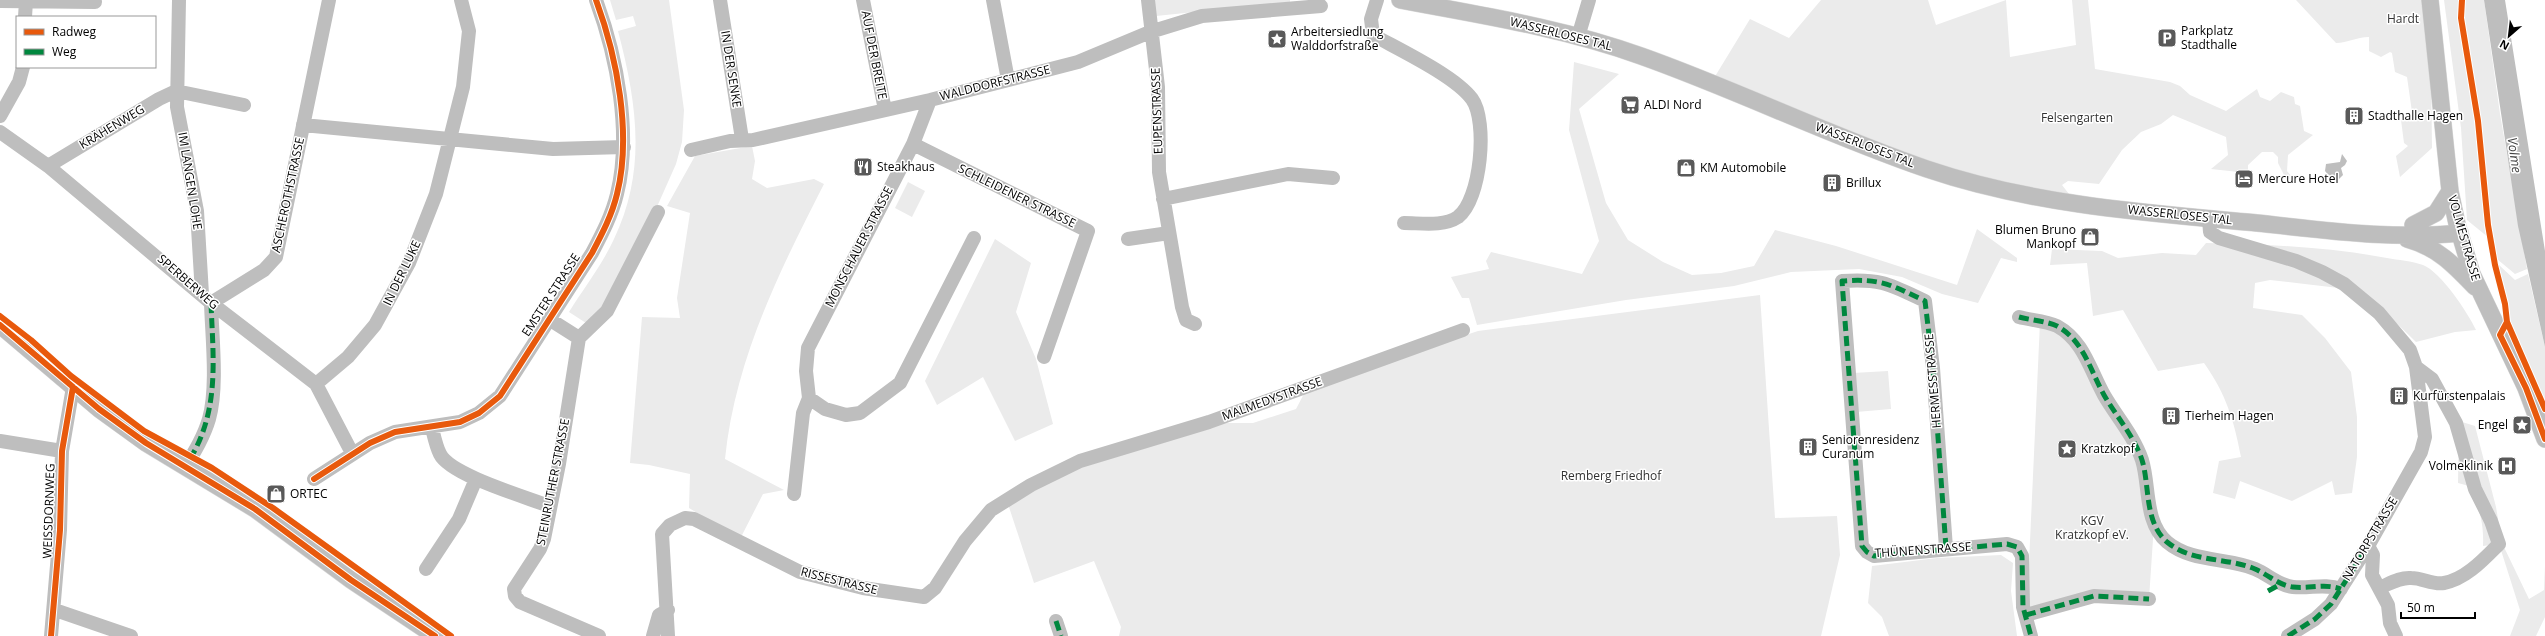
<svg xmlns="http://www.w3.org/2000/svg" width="2545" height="636" font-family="'Open Sans',sans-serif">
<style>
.green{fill:#ebebeb}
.water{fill:#bebebe}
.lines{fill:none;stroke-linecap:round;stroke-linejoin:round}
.major-casing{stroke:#dbdbdb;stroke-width:18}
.minor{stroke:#bebebe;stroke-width:14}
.major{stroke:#bebebe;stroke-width:17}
.quiet{stroke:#00873e;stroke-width:5;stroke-dasharray:10 5;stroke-linecap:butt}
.cycleway-casing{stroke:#fff;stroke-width:8}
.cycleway{stroke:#e8590c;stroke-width:6}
.labels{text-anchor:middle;stroke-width:3;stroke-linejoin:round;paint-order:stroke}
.park-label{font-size:12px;fill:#323232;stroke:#fff}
.poi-label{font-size:12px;fill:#000;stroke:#fff;text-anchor:start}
.street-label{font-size:12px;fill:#000;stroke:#fff}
.water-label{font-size:13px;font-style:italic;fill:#434343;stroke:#fff}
</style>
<rect width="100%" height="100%" fill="#fff"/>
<path class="green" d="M 610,0 L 669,0 L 684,110 L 682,142 L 676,164 L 656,209 L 610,298 L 586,323 L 569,312 C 584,288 602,265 614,239 C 647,170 637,103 618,31 L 636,26 L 633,16 L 616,20 Z
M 1153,0 L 1290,0 L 1290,2 L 1156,16 Z
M 1821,0 L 1928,0 L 1936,25 L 2006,0 L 2010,57 L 2076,45 L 2072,0 L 2088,0 L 2095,69 L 2170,82 L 2180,86 L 2190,95 L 2226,111 L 2257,89 L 2260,97 L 2270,101 L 2281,92 L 2294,97 L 2295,104 L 2300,106 L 2304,131 L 2313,135 L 2288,155 L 2287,171 L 2292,177 L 2287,181 L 2278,163 L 2278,157 L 2273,152 L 2262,152 L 2248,165 L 2248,173 L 2211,169 L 2228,155 L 2226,137 L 2173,115 L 2161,124 L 2141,132 L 2122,150 L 2099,184 L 2068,181 L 2062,185 L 2076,203 L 2019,194 L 1711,83 L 1750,19 L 1789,38 Z
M 2296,0 L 2423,0 L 2431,72 L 2432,148 L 2400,177 L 2396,156 L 2408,146 L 2404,143 L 2401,120 L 2412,112 L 2407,77 L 2395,72 L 2392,53 L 2390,52 L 2381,57 L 2369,51 L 2369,37 C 2356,37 2348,43 2336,43 Z
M 2444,0 L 2484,0 L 2500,114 L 2527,269 L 2515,274 L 2497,259 L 2494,242 L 2467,220 L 2461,128 Z
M 1574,62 L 1619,74 L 1579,109 L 1606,203 L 1628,240 L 1663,262 L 1692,275 L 1721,273 L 1754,266 L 1775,230 L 1836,246 L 1957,285 L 1977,229 L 2017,258 L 2017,262 L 2001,258 L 1978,303 L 1942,294 L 1902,277 L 1859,269 L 1791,272 L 1734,286 L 1626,300 L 1477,325 L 1469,298 L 1462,298 L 1451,277 L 1489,269 L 1486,261 L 1491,252 L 1582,274 L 1599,241 L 1569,130 Z
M 752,146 L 755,161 L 752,179 L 767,188 L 814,179 L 824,184 C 779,272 735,360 725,459 L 784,490 L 763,494 L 740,539 L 689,508 L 690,474 L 649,465 L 630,463 L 642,317 L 680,318 L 677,298 L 690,213 L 667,206 L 695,156 Z
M 908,182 L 925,191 L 912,217 L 895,208 Z
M 995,239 L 1031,263 L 1016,312 L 1036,359 L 1053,424 L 1015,441 L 983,377 L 937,405 L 925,381 Z
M 2206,243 C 2266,244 2328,247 2387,258 C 2398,260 2412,261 2423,265 C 2441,272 2468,313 2476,330 L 2455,332 L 2416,342 L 2382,309 L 2347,289 L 2270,280 L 2255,283 L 2253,308 L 2302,315 L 2325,338 L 2351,372 L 2357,417 L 2357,457 L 2352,493 L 2335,495 L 2332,481 L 2292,501 L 2240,481 L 2235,499 L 2213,493 L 2219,461 L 2241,457 C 2234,420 2226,394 2204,363 L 2158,371 L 2123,310 L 2093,316 L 2087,263 L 2050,265 L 2052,249 L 2102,251 L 2118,258 L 2162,253 L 2196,255 Z
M 2498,264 L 2515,280 L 2528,274 L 2545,347 L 2545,403 L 2509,321 Z
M 1760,295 L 1775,518 L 1837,516 L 1840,555 L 1821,636 L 1119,636 L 1121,627 L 1094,561 L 1034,583 L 1007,501 L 1031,485 L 1210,423 L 1253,423 L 1296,409 L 1307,388 L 1478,331 Z
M 2040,322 L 2072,339 L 2130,435 L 2154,524 L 2149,599 L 2127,596 L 2041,610 L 2027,607 Z
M 1888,371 L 1891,409 L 1856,412 L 1853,373 Z
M 2459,421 L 2475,426 L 2496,507 L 2502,543 L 2529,599 L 2544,590 L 2545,566 L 2545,617 L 2536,636 L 2510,636 L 2520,610 L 2499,544 L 2483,546 C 2484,522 2479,507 2469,486 L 2458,483 Z
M 2001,555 L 2013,563 L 2011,591 L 2017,636 L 1889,636 L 1882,617 L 1868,603 L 1872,566 L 1937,558 Z"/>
<path class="water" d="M 2484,0 L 2505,0 L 2545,251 L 2545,347 L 2518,226 Z
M 2342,154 L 2347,161 L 2345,165 L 2341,168 L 2343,175 L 2339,179 L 2331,178 L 2325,171 L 2326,164 L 2340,162 Z"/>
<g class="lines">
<defs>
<path id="major" d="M 1400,0 C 1480,15 1564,28 1641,56 C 1737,90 1830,136 1927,169 C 2033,205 2147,213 2257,223 C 2324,230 2393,240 2460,233
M 2430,0 L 2450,191 L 2457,224 L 2472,274 L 2526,388 L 2545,439
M 2413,225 L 2436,213 L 2450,191
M 2407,239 C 2437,247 2454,265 2475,287
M 0,325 L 99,409 L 146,443 L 255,509 L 351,580 L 435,636"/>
</defs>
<use href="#major" class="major-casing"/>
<path class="minor" d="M 179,0 L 177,107 L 197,211 L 202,294
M 720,0 L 742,139
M 863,0 L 885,110
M 993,0 L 1008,80
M 1148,0 L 1158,87 L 1159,172 L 1182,307 L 1186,320 L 1195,324
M 1377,0 L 1371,19 L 1373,35 C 1400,50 1455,76 1472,99 C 1488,121 1481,200 1458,217 C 1443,227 1421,223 1404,223
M 0,1 L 95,2
M 25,17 L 26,1
M 1578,37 L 1589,0
M 176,91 L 244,105
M 0,116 L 19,82 L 23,67
M 303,125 L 553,149 L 624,147
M 0,132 L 48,166 L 211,303 L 316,384 L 352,453
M 913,144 L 1088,231 L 1044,357
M 691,150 L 730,141 L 753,140 L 930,100 L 1078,62 L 1150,32 L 1202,16 L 1321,6
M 48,166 L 159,99 L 176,91
M 1163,199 L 1288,174 L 1333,178
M 2209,219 L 2210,232 L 2219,238 L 2296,261 L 2322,272 L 2344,284 L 2379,313 L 2410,350 L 2416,367 L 2425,437 L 2421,452 L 2368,546 L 2331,604 L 2315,619 L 2288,636
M 1128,239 L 1169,233
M 211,303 L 264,270 L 276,257 L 329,0
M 2019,317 C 2030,320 2046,321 2057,326 C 2084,341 2090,370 2104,395 C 2116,416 2134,436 2142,460 C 2150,486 2144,522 2167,542 C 2192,563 2227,557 2255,569 C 2269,575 2278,585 2293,587 C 2310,589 2324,583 2341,589
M 549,319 L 579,338
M 316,384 L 348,357 L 375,325 L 409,263 L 436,194 L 463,87 L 469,31 L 461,0
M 809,398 L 825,409 L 846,415 L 860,413 L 900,383 L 974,238
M 432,428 C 434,436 436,446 440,454 C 450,475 526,497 549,506
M 0,441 L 62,451
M 186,466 C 195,451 204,436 209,419 C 218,387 212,337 211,303
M 314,479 L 370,443 L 395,432 L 460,422 L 479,413 L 500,396 L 592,253 C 602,234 612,215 617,194 C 632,134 617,57 596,0
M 794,494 L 803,413 L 809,398 L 806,371 L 808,348 L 913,144 L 930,100
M 2368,546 L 2373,555 L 2372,575 L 2388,605 L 2390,623 L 2396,636
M 1946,548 L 1933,368 L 1925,301 C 1891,285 1881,278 1842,281 L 1862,546 L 1867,552 L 1874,556 L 2007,544 L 2017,547 L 2022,556 L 2023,607 L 2031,636
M 426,569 L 459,519 L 476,479
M 2379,588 C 2389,584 2400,577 2411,578 C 2423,578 2432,585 2444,583 C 2466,579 2484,559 2499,544 L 2491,521 L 2475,489 L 2456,423 L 2432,379 L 2416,367
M 55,610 L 131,636
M 2026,615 L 2094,596 L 2149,599
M 1056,621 L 1061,636
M 51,636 L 60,530 L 62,451 L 73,387
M 599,636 L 520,602 L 515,596 L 514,589 L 540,549 L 544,539 L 559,464 L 579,338 L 607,311 L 658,212
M 653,636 L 659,615 L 668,610
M 668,636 L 662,534 L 670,525 L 685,518 L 694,519 L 800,572 L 863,588 L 924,597 L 935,588 L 965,541 L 991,510 L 1031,485 L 1080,461 L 1209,422 L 1463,330"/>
<use href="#major" class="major"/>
<path class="quiet" d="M 2019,317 C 2030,320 2046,321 2057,326 C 2084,341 2090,370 2104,395 C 2116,416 2134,436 2142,460 C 2150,486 2144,522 2167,542 C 2192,563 2227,557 2255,569 C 2269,575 2278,585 2293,587 C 2310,589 2324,583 2341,589
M 190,459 C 220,409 213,358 211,303
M 1946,548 L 1933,368 L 1925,301 C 1891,285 1881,278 1842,281 L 1862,546 L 1867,552 L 1874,556 L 2007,544 L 2017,547 L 2022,556 L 2023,607 L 2031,636
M 2268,591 L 2281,584
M 2026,615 L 2094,596 L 2149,599
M 1056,621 L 1061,636
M 2288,636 L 2315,619 L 2331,604 L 2368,546"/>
<defs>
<path id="cycleway" d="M 2462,0 L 2461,18 L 2478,121 L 2488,225 L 2495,265 L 2505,304 L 2507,322 L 2545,409
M 0,316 L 31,340 L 71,376 L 144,431 L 212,468 L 273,508 L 451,636
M 2507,322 L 2500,335 L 2526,388 L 2545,439
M 0,325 L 99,409 L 146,443 L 255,509 L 351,580 L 435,636
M 314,479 L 370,443 L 395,432 L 460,422 L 479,413 L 500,396 L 592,253 C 602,234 612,215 617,194 C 632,134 617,57 596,0
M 51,636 L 60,530 L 62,451 L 73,387"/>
</defs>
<use href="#cycleway" class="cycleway-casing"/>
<use href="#cycleway" class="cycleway"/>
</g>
<defs>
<symbol id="parking-square" viewBox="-11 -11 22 22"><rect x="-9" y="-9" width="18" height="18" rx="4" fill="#595959" stroke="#fff"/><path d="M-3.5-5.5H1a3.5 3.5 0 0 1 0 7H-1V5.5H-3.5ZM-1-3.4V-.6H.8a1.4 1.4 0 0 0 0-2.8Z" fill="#fff"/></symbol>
<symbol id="sight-square" viewBox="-11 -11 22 22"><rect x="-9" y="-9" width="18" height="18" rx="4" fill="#595959" stroke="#fff"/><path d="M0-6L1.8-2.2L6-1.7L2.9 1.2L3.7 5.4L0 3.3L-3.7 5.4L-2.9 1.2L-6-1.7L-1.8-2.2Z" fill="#fff"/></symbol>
<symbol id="supermarket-square" viewBox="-11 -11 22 22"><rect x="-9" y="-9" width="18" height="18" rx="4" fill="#595959" stroke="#fff"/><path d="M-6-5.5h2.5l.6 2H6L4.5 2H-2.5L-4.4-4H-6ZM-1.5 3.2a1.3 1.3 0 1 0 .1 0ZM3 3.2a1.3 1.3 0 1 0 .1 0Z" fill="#fff"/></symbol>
<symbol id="building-square" viewBox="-11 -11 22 22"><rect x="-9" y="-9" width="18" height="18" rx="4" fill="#595959" stroke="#fff"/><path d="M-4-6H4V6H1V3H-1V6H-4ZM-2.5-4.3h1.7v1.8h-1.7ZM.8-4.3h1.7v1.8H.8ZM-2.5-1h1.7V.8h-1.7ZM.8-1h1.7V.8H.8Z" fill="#fff"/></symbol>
<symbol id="restaurant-square" viewBox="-11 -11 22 22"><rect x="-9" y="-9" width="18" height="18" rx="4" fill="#595959" stroke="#fff"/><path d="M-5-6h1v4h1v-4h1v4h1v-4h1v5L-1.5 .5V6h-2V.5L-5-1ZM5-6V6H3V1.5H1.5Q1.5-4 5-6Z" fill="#fff"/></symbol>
<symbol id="shop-square" viewBox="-11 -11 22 22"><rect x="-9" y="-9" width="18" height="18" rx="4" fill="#595959" stroke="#fff"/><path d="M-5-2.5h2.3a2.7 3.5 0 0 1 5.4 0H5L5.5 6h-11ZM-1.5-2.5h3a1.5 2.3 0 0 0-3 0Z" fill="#fff"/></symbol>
<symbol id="hotel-square" viewBox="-11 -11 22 22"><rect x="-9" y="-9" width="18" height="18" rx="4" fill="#595959" stroke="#fff"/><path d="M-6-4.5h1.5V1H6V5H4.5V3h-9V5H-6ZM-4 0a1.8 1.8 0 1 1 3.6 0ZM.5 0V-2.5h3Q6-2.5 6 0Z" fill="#fff"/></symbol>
<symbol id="hospital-square" viewBox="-11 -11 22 22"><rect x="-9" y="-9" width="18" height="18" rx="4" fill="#595959" stroke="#fff"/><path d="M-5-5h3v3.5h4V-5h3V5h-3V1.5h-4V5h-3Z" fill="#fff"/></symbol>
</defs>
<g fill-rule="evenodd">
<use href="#parking-square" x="2156" y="27" width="22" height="22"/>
<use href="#sight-square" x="1266" y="28" width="22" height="22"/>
<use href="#supermarket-square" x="1619" y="94" width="22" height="22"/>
<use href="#building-square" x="2343" y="105" width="22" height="22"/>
<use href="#restaurant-square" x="852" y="156" width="22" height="22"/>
<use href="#shop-square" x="1675" y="157" width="22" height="22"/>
<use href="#hotel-square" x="2233" y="168" width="22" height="22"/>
<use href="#building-square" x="1821" y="172" width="22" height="22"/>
<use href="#shop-square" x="2079" y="226" width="22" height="22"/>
<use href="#building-square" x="2388" y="385" width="22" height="22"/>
<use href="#building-square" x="2160" y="405" width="22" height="22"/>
<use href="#sight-square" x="2511" y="414" width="22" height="22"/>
<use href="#building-square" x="1797" y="436" width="22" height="22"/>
<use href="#sight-square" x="2056" y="438" width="22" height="22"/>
<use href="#hospital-square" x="2496" y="455" width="22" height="22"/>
<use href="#shop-square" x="265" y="483" width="22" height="22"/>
</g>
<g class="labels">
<g class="park-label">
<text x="2403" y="23">Hardt</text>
<text x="2077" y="122">Felsengarten</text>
<text x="1611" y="480">Remberg Friedhof</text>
<text x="2092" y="525">KGV<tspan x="2092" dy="14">Kratzkopf eV.</tspan></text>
</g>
<g class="poi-label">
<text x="2181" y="35">Parkplatz<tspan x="2181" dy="14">Stadthalle</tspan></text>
<text x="1291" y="36">Arbeitersiedlung<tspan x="1291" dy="14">Walddorfstraße</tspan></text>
<text x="1644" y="109">ALDI Nord</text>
<text x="2368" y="120">Stadthalle Hagen</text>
<text x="877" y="171">Steakhaus</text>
<text x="1700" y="172">KM Automobile</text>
<text x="2258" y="183">Mercure Hotel</text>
<text x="1846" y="187">Brillux</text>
<text x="2076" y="234" text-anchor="end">Blumen Bruno<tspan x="2076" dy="14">Mankopf</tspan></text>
<text x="2413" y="400">Kurfürstenpalais</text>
<text x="2185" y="420">Tierheim Hagen</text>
<text x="2508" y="429" text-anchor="end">Engel</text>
<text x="1822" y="444">Seniorenresidenz<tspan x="1822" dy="14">Curanum</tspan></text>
<text x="2081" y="453">Kratzkopf</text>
<text x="2493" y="470" text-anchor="end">Volmeklinik</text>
<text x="290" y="498">ORTEC</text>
</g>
<g class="street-label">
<text transform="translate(1561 34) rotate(14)" y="4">WASSERLOSES TAL</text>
<text transform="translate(874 55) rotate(79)" y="4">AUF DER BREITE</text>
<text transform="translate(731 69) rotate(81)" y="4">IN DER SENKE</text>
<text transform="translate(995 83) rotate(-14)" y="4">WALDDORFSTRASSE</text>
<text transform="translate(1157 111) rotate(-92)" y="4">EUPENSTRASSE</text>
<text transform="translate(112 127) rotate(-31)" y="4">KRÄHENWEG</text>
<text transform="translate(1865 145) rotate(21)" y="4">WASSERLOSES TAL</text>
<text transform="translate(190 181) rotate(81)" y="4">IM LANGEN LOHE</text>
<text transform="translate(288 195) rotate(-78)" y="4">ASCHEROTHSTRASSE</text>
<text transform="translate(1017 196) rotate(26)" y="4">SCHLEIDENER STRASSE</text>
<text transform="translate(2180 215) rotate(6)" y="4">WASSERLOSES TAL</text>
<text transform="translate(2464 238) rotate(74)" y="4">VOLMESTRASSE</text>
<text transform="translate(859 247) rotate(-63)" y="4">MONSCHAUER STRASSE</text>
<text transform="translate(402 273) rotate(-64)" y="4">IN DER LUKE</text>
<text transform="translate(188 282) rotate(41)" y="4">SPERBERWEG</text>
<text transform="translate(551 295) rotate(-57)" y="4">EMSTER STRASSE</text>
<text transform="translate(1933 381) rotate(-95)" y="4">HERMESSTRASSE</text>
<text transform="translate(1272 399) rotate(-20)" y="4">MALMEDYSTRASSE</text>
<text transform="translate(553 482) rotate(-79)" y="4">STEINRUTHER STRASSE</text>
<text transform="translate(49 511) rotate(-88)" y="4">WEISSDORNWEG</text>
<text transform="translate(2370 539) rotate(-59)" y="4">NATORPSTRASSE</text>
<text transform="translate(1923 550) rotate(-4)" y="4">THÜNENSTRASSE</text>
<text transform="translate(839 581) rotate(14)" y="4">RISSESTRASSE</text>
</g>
<g class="water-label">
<text transform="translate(2515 155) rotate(82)" y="5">Volme</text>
</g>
</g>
<rect x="16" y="16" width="140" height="52" fill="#ffffff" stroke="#999999"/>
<rect x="24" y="29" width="20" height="6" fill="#e8590c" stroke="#999999"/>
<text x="52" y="36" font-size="12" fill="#000000">Radweg</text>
<rect x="24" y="49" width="20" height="6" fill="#00873e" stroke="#999999"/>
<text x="52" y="56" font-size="12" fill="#000000">Weg</text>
<g transform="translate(2509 36) rotate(208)" stroke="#ffffff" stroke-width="3" paint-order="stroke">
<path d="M0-3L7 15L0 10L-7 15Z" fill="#000000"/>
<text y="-6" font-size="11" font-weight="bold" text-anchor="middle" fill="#000000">N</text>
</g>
<path d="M2401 612v6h74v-6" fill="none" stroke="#000000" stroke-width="2"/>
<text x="2407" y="612" font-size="12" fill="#000000" stroke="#ffffff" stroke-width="3" paint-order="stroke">50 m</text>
</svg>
